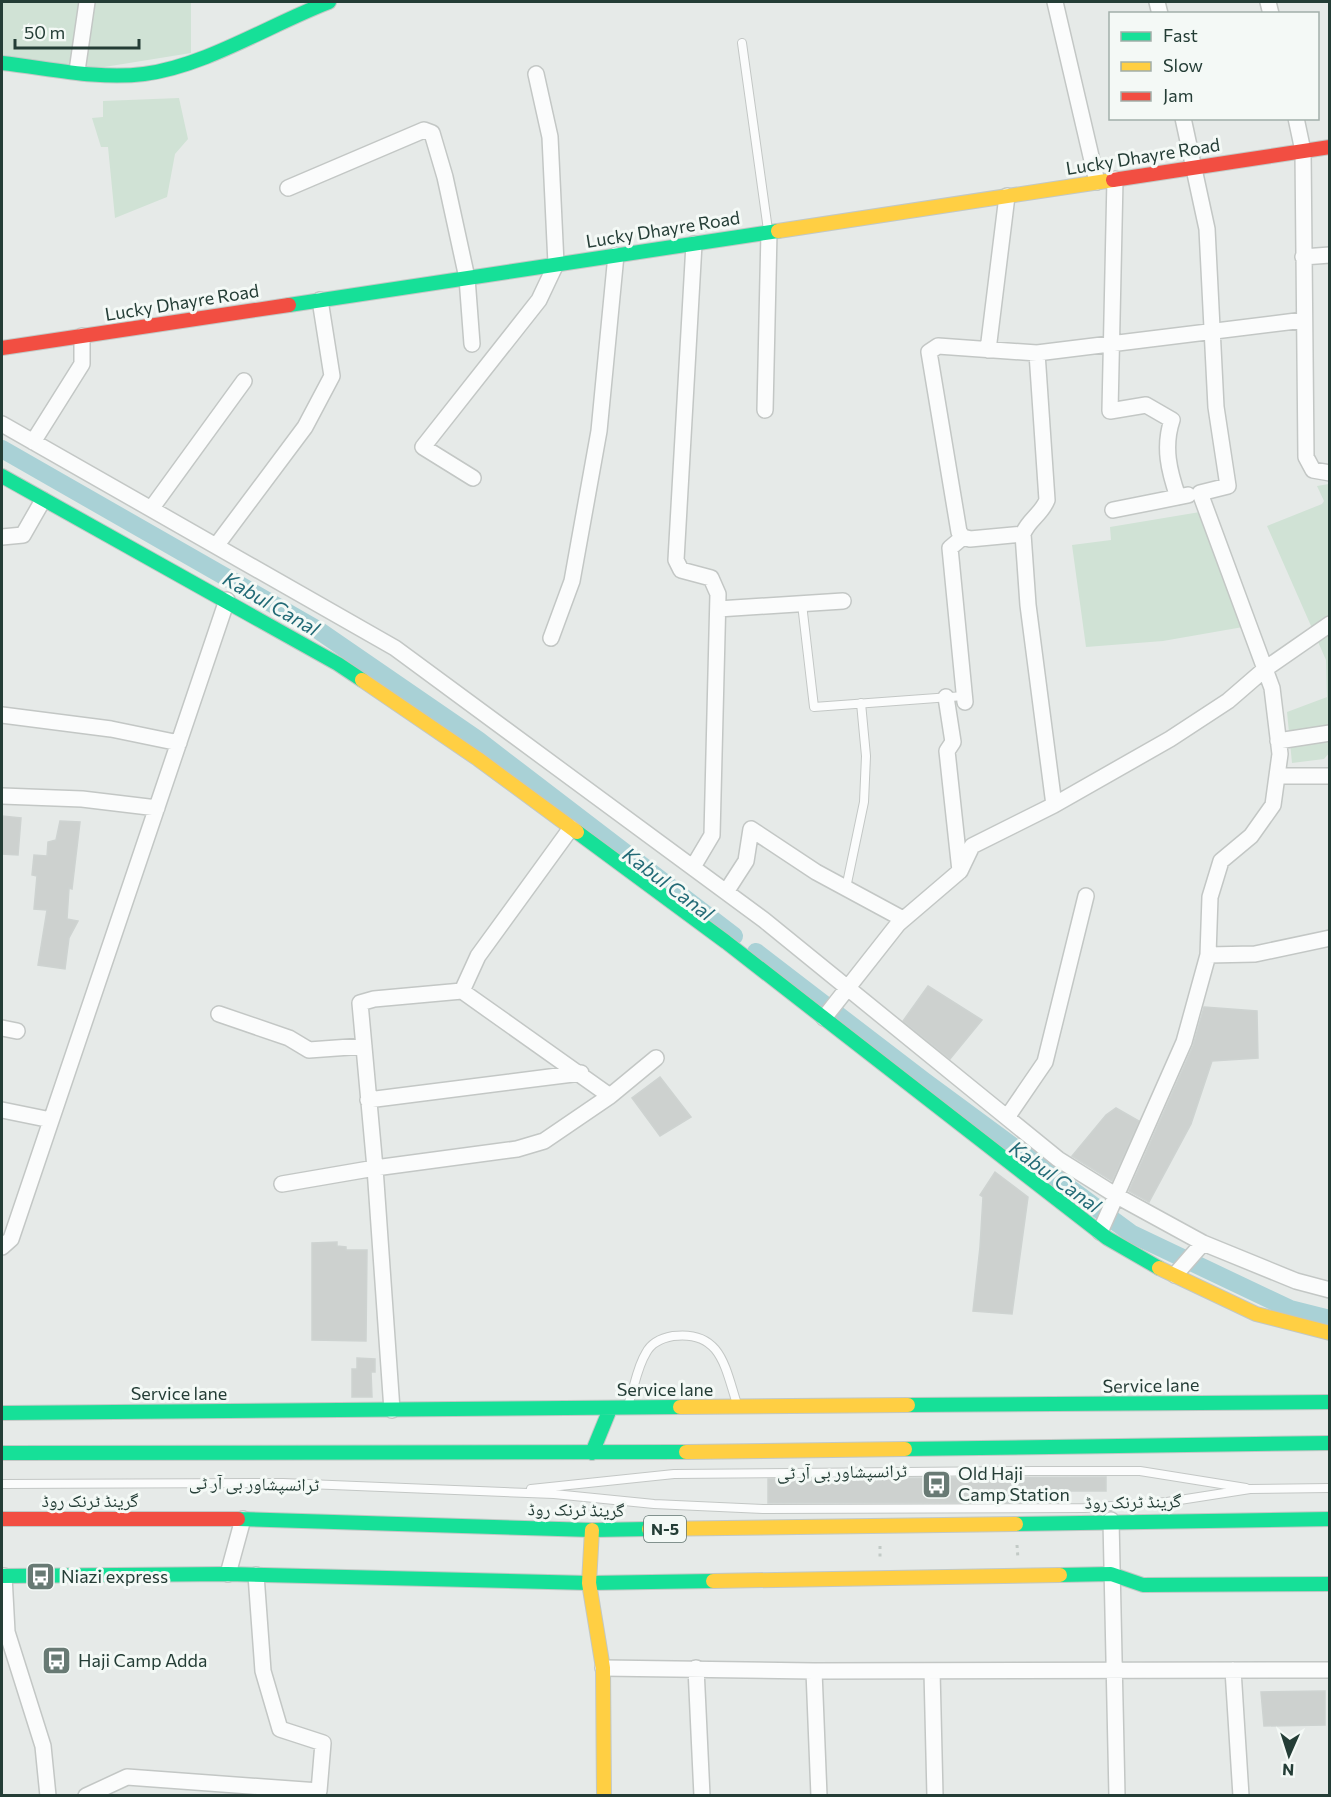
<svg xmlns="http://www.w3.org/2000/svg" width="1331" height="1797" font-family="Commissioner,'Noto Naskh Arabic',sans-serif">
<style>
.green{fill:#d0e2d5}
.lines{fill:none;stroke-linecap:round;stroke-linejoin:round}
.canal{stroke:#a9d1d6;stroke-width:18}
.building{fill:#cdd1cf;stroke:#ced3d1;stroke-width:1.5}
.lane-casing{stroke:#c3c7c5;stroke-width:10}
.street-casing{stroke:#c3c7c5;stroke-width:18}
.fast-casing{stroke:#c2c8c5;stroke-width:16}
.slow-casing{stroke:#c2c8c5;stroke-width:16}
.jam-casing{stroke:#c2c8c5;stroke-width:16}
.path{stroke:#c2cac6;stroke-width:3;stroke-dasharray:3 4.5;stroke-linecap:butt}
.lane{stroke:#fbfcfc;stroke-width:8}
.street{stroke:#fbfcfc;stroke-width:15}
.fast{stroke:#16e098;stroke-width:14}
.slow{stroke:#ffcf43;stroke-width:14}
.jam{stroke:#f24e42;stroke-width:14}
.labels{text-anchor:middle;stroke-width:6;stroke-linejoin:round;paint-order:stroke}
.shield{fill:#f4f9f6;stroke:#627570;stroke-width:1.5}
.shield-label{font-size:16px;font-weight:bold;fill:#243d36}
.street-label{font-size:18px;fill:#243d36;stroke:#f4f9f6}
.poi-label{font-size:18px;fill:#243d36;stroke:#f4f9f6;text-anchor:start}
.water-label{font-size:20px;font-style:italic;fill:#226a76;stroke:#f4f9f6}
</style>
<rect width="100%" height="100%" fill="#e6eae8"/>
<path class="green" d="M 2,2 L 191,2 L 191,53 L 92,69 L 2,55 Z
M 179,98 L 188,139 L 175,154 L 167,197 L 115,218 L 108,147 L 101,147 L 92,118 L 103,117 L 103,101 Z
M 1329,484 L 1330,752 L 1324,759 L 1292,763 L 1287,712 L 1327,697 L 1326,660 L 1267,526 L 1322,504 L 1324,501 L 1317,486 Z
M 1200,512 L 1243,627 L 1163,641 L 1086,647 L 1072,545 L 1111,540 L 1110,527 Z"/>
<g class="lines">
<path class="canal" d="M 2,449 L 318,630 L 478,740 L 734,936
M 756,952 L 924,1081 L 1132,1234 L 1290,1309 L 1330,1319"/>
</g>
<path class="building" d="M 2,816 L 21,818 L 18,855 L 2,854 Z
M 60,821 L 80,822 L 72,889 L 69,888 L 67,919 L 78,921 L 69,938 L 65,969 L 38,965 L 47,910 L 34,909 L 37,876 L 32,875 L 34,855 L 47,856 L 48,842 L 56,840 Z
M 928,986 L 982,1020 L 950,1059 L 903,1021 Z
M 1204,1007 L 1257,1011 L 1258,1058 L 1212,1061 L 1191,1124 L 1149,1202 L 1129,1191 L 1193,1046 Z
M 660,1077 L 691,1117 L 660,1136 L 632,1098 Z
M 1116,1108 L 1139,1121 L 1112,1181 L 1072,1156 L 1106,1115 Z
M 995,1172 L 1028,1197 L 1012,1314 L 973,1311 L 980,1247 L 983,1197 L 980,1195 Z
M 337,1242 L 337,1246 L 346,1247 L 346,1250 L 367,1250 L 366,1341 L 312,1340 L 312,1243 Z
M 357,1358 L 375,1359 L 375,1372 L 371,1372 L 372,1397 L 352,1397 L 352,1369 L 357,1369 Z
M 1106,1477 L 1106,1491 L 1060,1491 L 1060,1502 L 768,1503 L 768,1479 Z
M 1325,1691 L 1325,1725 L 1264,1726 L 1261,1692 Z"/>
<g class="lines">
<defs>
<path id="lane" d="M 742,43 L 768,230
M 802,604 L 814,707 L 964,696
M 846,888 L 864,802 L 866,756 L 861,703
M 628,1405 C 634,1389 637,1367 646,1353 C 651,1343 662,1338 673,1336 C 721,1330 725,1367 737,1404
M 2,1484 L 283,1483 L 554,1494 L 654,1504 L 763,1509 L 1085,1508 L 1167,1502 L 1250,1489 L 1330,1488
M 531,1489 L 674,1474 L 1032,1471 L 1140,1471 L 1246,1488"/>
<path id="street" d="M 1055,2 L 1097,182
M 1157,2 L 1160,14
M 1268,2 L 1271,14
M 77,71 L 87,2
M 1296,118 L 1303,151 L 1306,457 L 1313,470 L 1330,473
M 1115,179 L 1110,411 L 1146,405 L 1172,420 C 1163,447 1169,471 1178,497
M 288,188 L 424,130 L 432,133 L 445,177 L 467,278 L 472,344
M 1303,257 L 1330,255
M 988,350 L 1007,196
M 1037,353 L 1047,500 C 1041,515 1028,520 1023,534 L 1028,605 L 1054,805
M 765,410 L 769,232
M 2,424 L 395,648 L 764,920 L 1058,1159 L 1117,1196 L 1203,1243 L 1296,1281 L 1330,1290
M 33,442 L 82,364 L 82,336
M 473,478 L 423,447 L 539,300 L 556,264 L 550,137 L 536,74
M 151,509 L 244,381
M 1113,510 L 1188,495
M 1023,534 L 970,539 L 963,537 L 959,532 L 929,352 L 938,346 L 1037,353 L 1304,320
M 2,537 L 23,535 L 43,500
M 963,537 L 950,548 L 965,702
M 216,546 L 305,427 L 332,376 L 320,300
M 718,609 L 843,601
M 551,638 L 572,581 L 599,431 L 616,255
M 2,715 L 111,729 L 179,743
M 1278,741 L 1330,733
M 1277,776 L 1330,776
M 2,796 L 82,799 L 157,808
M 693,867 L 712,835 L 718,594 L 711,578 L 681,570 L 676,560 L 694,244
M 960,871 L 972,846 L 1054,805 L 1170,739 L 1228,701 L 1265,669 L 1330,624
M 726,892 L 746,861 L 751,829 L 816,872 L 903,919
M 1208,955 L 1255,954 L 1330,938
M 219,1014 L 289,1038 L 309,1050 L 364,1046
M 824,1018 L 898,924 L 960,871 L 947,751 L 953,742 L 946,697
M 2,1028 L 17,1031
M 610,1096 L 656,1058
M 368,1100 L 581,1073
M 2,1110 L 51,1120
M 1008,1116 L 1045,1062 L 1086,896
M 282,1184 L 375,1168 L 517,1149 L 544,1141 L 610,1096 L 462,991
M 1100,1232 L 1184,1042 L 1208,955 L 1210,897 L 1221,861 L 1251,836 L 1273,805 L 1280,754 L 1272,688 L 1200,493 L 1228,486 L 1216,407 L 1207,229 L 1183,118
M 2,1247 L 11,1239 L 227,600
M 1175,1275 L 1203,1243
M 392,1410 L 375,1168 L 360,1003 L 374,999 L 462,991 L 478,956 L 571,828
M 1111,1520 L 1117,1796
M 228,1574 L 243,1519
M 4,1576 L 7,1632 L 43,1746 L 48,1796
M 603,1668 L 814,1671 L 1330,1670
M 696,1668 L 702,1796
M 1233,1670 L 1241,1796
M 814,1671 L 819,1796
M 932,1671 L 935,1796
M 86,1796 L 127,1777 L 319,1791 L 323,1743 L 280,1729 L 263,1671 L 256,1575"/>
<path id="fast" d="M 2,63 C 48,68 98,80 144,74 C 206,66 271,24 329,2
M 289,305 L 778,231
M 2,476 L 338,664 L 362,680
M 577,832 L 726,942 L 1107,1238 L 1159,1268
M 908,1405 L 1330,1402
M 2,1413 L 680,1407
M 905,1449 L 1330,1443
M 2,1453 L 686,1452
M 592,1453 L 610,1409
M 238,1519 L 592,1530 L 649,1529
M 1016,1524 L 1330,1519
M 1060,1575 L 1111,1574 L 1143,1585 L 1330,1584
M 2,1576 L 228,1574 L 589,1583 L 713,1581"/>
<path id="slow" d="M 778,231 L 1113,180
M 362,680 L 478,759 L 577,832
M 1159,1268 L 1256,1314 L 1330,1333
M 680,1407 L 908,1405
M 686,1452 L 905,1449
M 649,1529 L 1016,1524
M 592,1530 L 589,1583 L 603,1668 L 604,1796
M 713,1581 L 1060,1575"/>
<path id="jam" d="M 1113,180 L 1330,147
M 2,348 L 289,305
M 2,1519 L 238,1519"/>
</defs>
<use href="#lane" class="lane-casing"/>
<use href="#street" class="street-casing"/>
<use href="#fast" class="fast-casing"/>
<use href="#slow" class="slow-casing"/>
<use href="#jam" class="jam-casing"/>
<path class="path" d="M 1017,1545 L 1018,1559
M 880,1546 L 880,1560"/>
<use href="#lane" class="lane"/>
<use href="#street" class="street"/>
<use href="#fast" class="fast"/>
<use href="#slow" class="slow"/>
<use href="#jam" class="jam"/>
</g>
<defs>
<symbol id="bus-square" viewBox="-11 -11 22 22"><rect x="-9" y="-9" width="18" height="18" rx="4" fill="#687a74" stroke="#f4f9f6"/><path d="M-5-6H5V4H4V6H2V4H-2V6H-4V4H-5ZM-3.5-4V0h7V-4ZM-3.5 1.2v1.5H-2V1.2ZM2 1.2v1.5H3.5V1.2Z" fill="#fff"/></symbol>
</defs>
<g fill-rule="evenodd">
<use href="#bus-square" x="920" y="1468" width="33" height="33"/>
<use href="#bus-square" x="24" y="1560" width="33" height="33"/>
<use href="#bus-square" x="40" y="1644" width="33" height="33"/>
</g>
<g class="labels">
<rect class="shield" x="644" y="1516" width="42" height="26" rx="4.5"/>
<g class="shield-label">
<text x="665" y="1535">N-5</text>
</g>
<g class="street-label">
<text transform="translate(1143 157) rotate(-9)" y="6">Lucky Dhayre Road</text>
<text transform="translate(663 230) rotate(-9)" y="6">Lucky Dhayre Road</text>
<text transform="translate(182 303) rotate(-9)" y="6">Lucky Dhayre Road</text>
<text transform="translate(1151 1386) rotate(-1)" y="6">Service lane</text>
<text x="665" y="1396">Service lane</text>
<text x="179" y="1400">Service lane</text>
<text transform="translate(842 1472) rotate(-1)" y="6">ٹرانسپشاور بی آر ٹی</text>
<text transform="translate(254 1484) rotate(1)" y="6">ٹرانسپشاور بی آر ٹی</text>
<text x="90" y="1507">گرینڈ ٹرنک روڈ</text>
<text transform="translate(1133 1502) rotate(-1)" y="6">گرینڈ ٹرنک روڈ</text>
<text transform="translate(576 1510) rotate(1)" y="6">گرینڈ ٹرنک روڈ</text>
</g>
<g class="poi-label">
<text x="958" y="1480">Old Haji<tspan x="958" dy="21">Camp Station</tspan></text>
<text x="61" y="1583">Niazi express</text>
<text x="78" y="1667">Haji Camp Adda</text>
</g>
<g class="water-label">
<text transform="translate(271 604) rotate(30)" y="7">Kabul Canal</text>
<text transform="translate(668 884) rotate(37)" y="7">Kabul Canal</text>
<text transform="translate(1055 1177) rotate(36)" y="7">Kabul Canal</text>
</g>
</g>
<rect width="1331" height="1797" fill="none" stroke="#243d36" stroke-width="6"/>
<rect x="1109" y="12" width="210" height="108" fill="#f4f9f6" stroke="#a1aea9" stroke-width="1.5"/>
<rect x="1121" y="32" width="30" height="9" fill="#16e098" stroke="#a1aea9" stroke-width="1.5"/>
<text x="1163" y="42" font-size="18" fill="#243d36">Fast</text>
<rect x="1121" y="62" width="30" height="9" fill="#ffcf43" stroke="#a1aea9" stroke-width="1.5"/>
<text x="1163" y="72" font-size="18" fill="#243d36">Slow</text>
<rect x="1121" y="92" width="30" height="9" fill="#f24e42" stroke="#a1aea9" stroke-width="1.5"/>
<text x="1163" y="102" font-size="18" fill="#243d36">Jam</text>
<g transform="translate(1289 1755) rotate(183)" stroke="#f4f9f6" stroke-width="4.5" paint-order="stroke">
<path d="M0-4.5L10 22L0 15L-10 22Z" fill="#243d36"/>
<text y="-9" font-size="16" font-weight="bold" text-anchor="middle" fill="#243d36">N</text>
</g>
<path d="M15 39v9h124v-9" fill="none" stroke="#243d36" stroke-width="3"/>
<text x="24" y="39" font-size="18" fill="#243d36" stroke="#f4f9f6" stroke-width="4.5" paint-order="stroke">50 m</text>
</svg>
